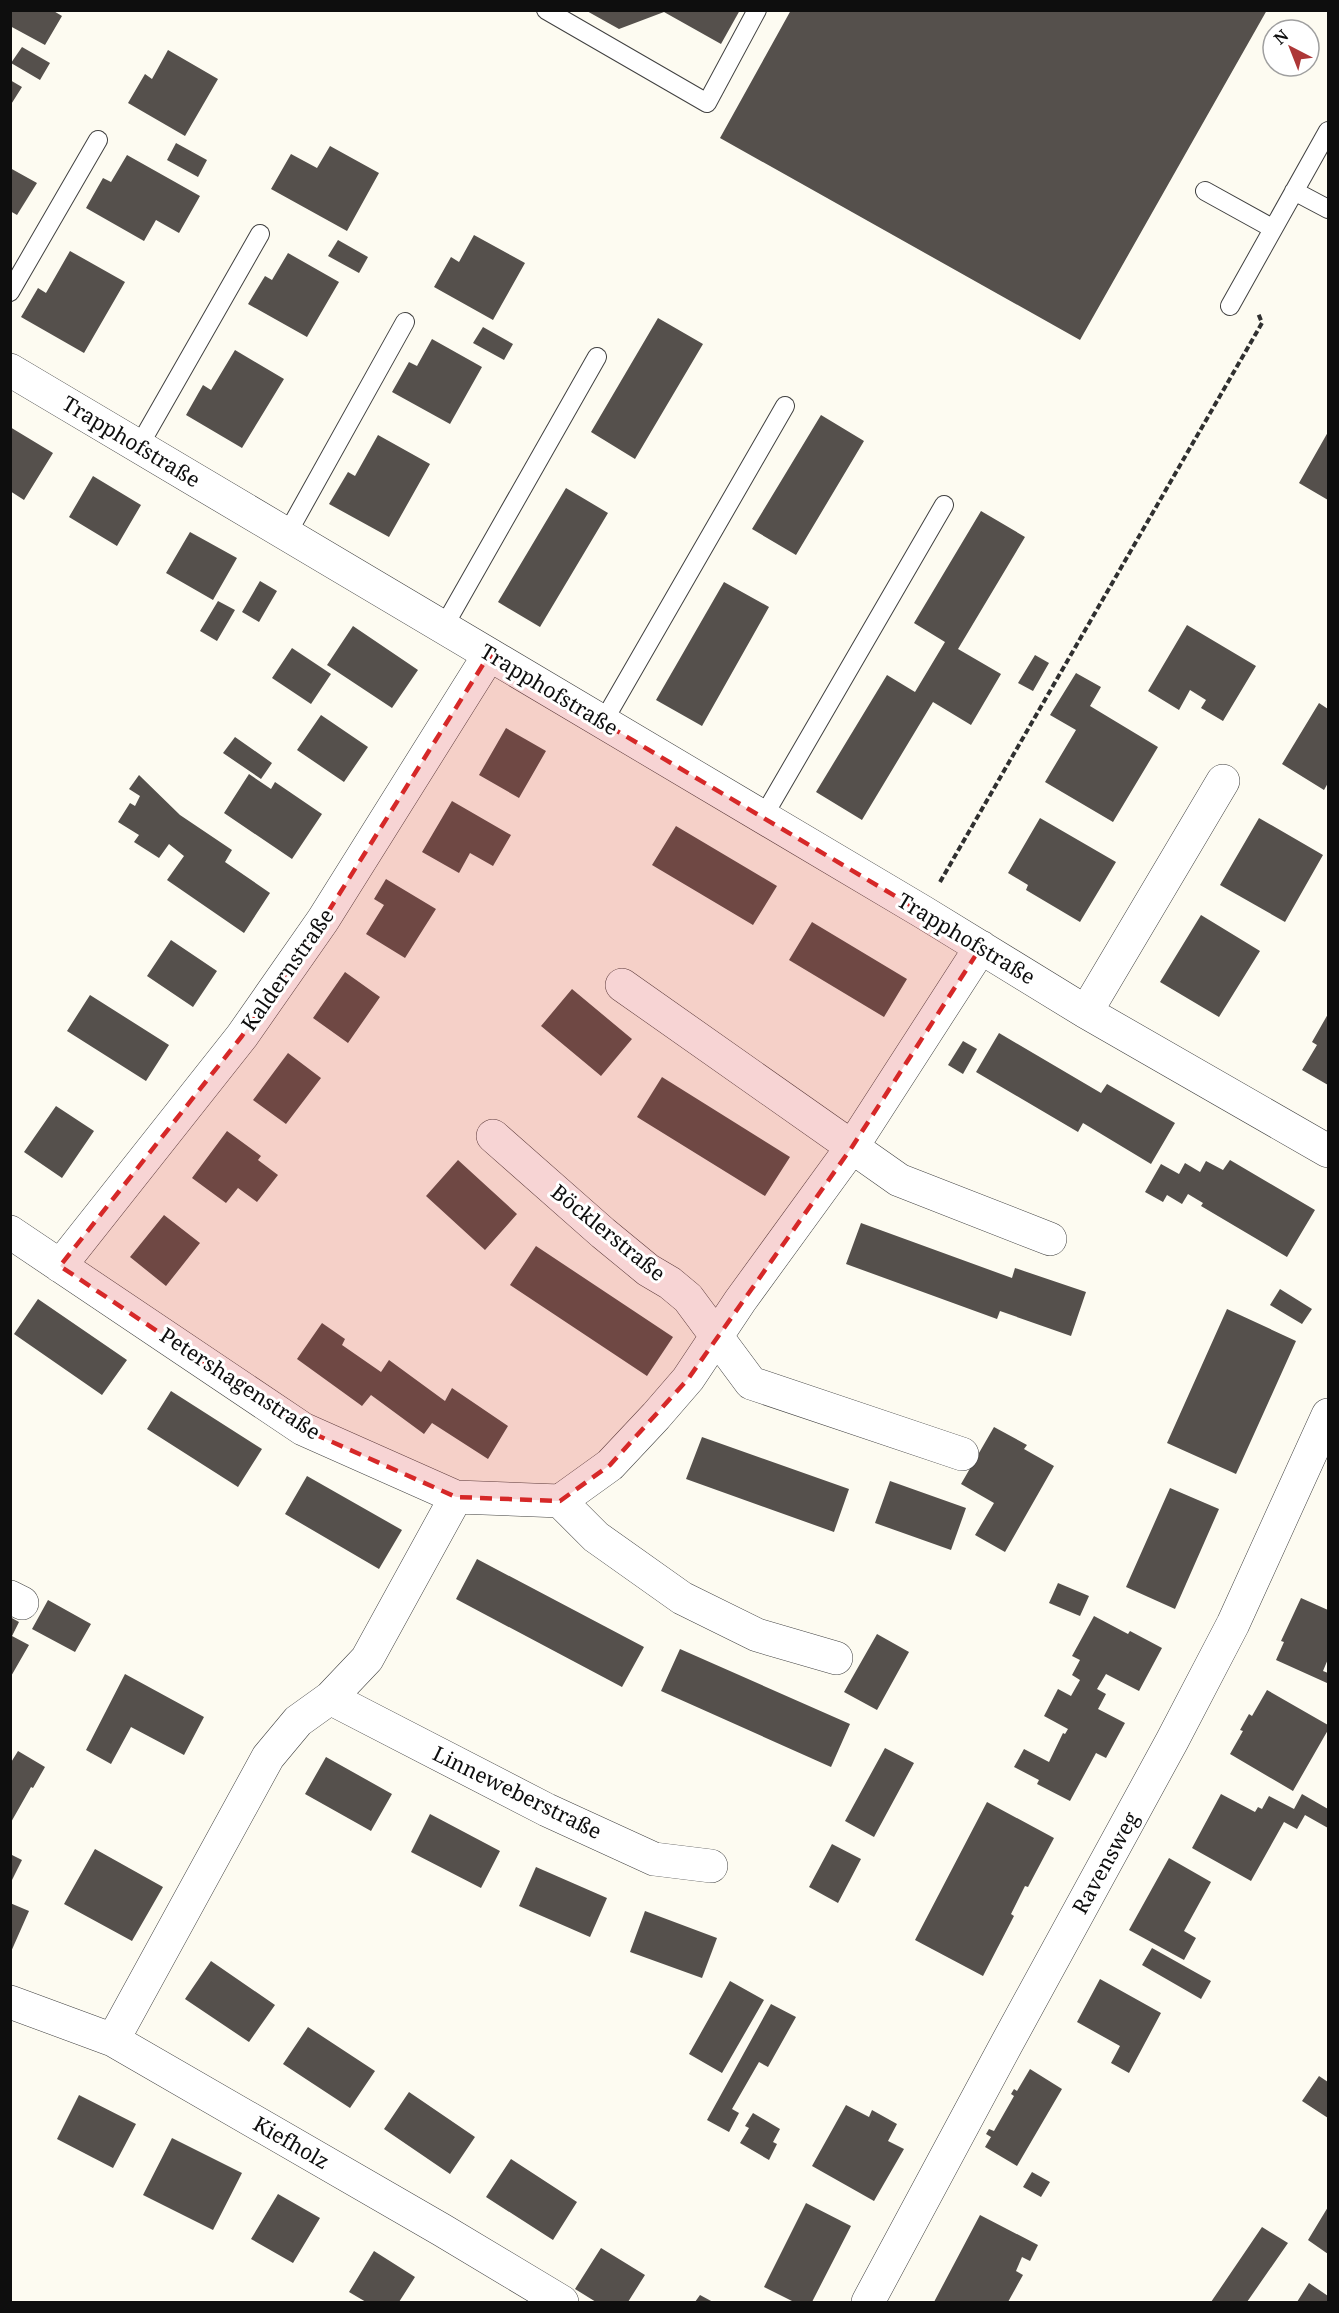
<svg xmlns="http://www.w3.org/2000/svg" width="1339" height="2313" font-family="'Noto Serif',serif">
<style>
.building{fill:#55504c}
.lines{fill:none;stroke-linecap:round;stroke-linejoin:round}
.service-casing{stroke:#414141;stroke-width:20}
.minor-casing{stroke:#414141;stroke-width:34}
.path{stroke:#303030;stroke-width:4;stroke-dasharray:6 3;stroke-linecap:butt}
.service{stroke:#fff;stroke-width:18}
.minor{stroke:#fff;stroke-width:33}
.marked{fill:#d62828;fill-opacity:0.2;stroke:#d62828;stroke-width:4.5;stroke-dasharray:12 8;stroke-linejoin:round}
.labels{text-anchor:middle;stroke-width:6;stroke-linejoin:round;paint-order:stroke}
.street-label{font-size:21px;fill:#0e0e0e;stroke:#fff}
</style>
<rect width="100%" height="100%" fill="#fdfbf1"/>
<path class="building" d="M 10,10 L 52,10 L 62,16 L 45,45 L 10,26 Z
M 585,10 L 740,10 L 721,44 L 664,12 L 619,29 Z
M 791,10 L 1267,10 L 1080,340 L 720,138 Z
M 22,47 L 50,63 L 40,80 L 11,63 Z
M 168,50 L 218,79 L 185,136 L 128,103 L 145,74 L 152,79 Z
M 10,80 L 22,87 L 10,106 Z
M 176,143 L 207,160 L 198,177 L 167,160 Z
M 330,146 L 379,173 L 347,231 L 271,189 L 291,154 L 317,168 Z
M 127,155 L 200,196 L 179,233 L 156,220 L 144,241 L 86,208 L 103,178 L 111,182 Z
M 10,168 L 37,183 L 17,215 L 10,211 Z
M 474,235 L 525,263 L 493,320 L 434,287 L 451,257 L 459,262 Z
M 338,240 L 368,257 L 359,273 L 328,256 Z
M 70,251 L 125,282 L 84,353 L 21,317 L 38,288 L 46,293 Z
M 288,253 L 339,282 L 307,337 L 248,304 L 265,276 L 272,280 Z
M 658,318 L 703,344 L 635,459 L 591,432 Z
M 483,327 L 513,344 L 504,360 L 473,343 Z
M 432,339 L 482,367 L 450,424 L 392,392 L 409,362 L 417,366 Z
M 235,350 L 284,379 L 242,448 L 186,415 L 203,385 L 211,390 Z
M 821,415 L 864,441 L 796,555 L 752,529 Z
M 10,427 L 53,453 L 24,500 L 10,491 Z
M 1328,432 L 1328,500 L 1299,483 Z
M 378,435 L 430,464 L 389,537 L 329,504 L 348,472 L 355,476 Z
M 93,476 L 141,505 L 117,546 L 69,517 Z
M 566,488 L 608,513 L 540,627 L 498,602 Z
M 981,511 L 1025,537 L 958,649 L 1001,674 L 971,725 L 933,702 L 862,820 L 816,792 L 887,675 L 915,692 L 945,642 L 914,623 Z
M 190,532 L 237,558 L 213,600 L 166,573 Z
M 260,581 L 277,591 L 259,622 L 242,612 Z
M 724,582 L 769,607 L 702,726 L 656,700 Z
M 218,601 L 235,610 L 217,641 L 200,631 Z
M 1187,625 L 1256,666 L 1223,721 L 1201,708 L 1206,700 L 1190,690 L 1179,710 L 1148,691 Z
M 353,626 L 418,670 L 392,708 L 327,665 Z
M 292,648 L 331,674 L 311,704 L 272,678 Z
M 1035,655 L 1049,663 L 1033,691 L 1018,683 Z
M 1076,673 L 1101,687 L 1090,706 L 1158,747 L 1113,822 L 1045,782 L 1076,730 L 1050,715 Z
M 1319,703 L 1328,709 L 1328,783 L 1324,790 L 1282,764 Z
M 321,715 L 368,747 L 344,782 L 297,750 Z
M 506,728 L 546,751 L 519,798 L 479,775 Z
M 235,737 L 272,763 L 261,779 L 223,753 Z
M 249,774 L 271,789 L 275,782 L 322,814 L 292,859 L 224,813 Z
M 139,775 L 180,815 L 232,850 L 225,862 L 270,893 L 244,933 L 167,880 L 184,856 L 169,844 L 159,858 L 134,842 L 139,835 L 118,822 L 130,803 L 135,806 L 140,796 L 129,789 Z
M 452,801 L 511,835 L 493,866 L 470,853 L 459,873 L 422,852 Z
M 1040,818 L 1116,862 L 1080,922 L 1026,890 L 1028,885 L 1008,873 Z
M 1259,818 L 1323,855 L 1285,922 L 1220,885 Z
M 676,826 L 777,886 L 753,925 L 652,865 Z
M 386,879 L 436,909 L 405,958 L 366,934 L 384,905 L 374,899 Z
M 1201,915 L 1260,951 L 1219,1017 L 1160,982 Z
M 812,922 L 907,979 L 884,1017 L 789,960 Z
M 171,940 L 217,971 L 193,1007 L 147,976 Z
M 345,972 L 380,997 L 348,1043 L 313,1018 Z
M 572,989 L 632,1039 L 601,1076 L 541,1026 Z
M 90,995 L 169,1045 L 146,1081 L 67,1031 Z
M 1328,1014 L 1328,1085 L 1302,1070 L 1317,1045 L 1312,1042 Z
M 999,1033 L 1101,1093 L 1107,1084 L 1175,1123 L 1151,1164 L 1083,1123 L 1078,1132 L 976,1072 Z
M 963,1041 L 977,1049 L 963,1074 L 948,1065 Z
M 288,1053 L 321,1078 L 286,1124 L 253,1100 Z
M 662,1077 L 790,1157 L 765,1196 L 637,1117 Z
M 56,1106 L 94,1131 L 62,1178 L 24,1152 Z
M 227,1131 L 261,1156 L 258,1160 L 278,1175 L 257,1202 L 238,1188 L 226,1203 L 192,1178 Z
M 458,1160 L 517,1214 L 485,1250 L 426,1196 Z
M 1230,1160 L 1315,1210 L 1287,1257 L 1201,1206 L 1203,1203 L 1188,1194 L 1182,1204 L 1167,1195 L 1163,1202 L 1145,1192 L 1161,1164 L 1179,1174 L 1185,1163 L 1200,1172 L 1206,1161 L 1223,1170 Z
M 164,1215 L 200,1243 L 166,1286 L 130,1257 Z
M 861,1223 L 1012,1278 L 1015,1268 L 1086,1292 L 1071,1336 L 1000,1311 L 997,1319 L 846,1264 Z
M 536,1246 L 673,1337 L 647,1376 L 510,1285 Z
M 1280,1289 L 1312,1309 L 1302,1324 L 1270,1305 Z
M 38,1299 L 127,1360 L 102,1395 L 14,1334 Z
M 1227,1309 L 1296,1341 L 1236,1474 L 1167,1443 Z
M 322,1323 L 345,1339 L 342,1345 L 381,1372 L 389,1360 L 445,1401 L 452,1388 L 508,1426 L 488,1459 L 432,1423 L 424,1434 L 371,1395 L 362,1406 L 297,1359 Z
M 171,1391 L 262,1449 L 238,1487 L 147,1429 Z
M 994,1427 L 1027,1445 L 1024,1449 L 1054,1466 L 1005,1552 L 975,1535 L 994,1503 L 961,1484 Z
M 702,1437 L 849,1489 L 834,1532 L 686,1479 Z
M 307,1476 L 402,1530 L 379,1569 L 285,1514 Z
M 890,1481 L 966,1508 L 951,1550 L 875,1523 Z
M 1170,1488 L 1219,1509 L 1175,1609 L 1126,1587 Z
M 477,1559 L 644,1647 L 622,1687 L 456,1599 Z
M 1058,1583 L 1089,1596 L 1080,1616 L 1049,1603 Z
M 1301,1598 L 1328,1610 L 1328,1659 L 1323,1671 L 1328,1673 L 1327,1683 L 1276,1660 L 1284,1642 L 1281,1641 Z
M 48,1600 L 91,1624 L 75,1652 L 32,1629 Z
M 1094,1616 L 1128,1634 L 1130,1631 L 1162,1648 L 1139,1691 L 1106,1674 L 1097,1689 L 1106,1694 L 1098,1709 L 1125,1723 L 1106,1758 L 1096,1753 L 1070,1801 L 1037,1784 L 1039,1780 L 1014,1767 L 1024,1749 L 1049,1762 L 1063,1733 L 1065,1734 L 1068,1729 L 1044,1716 L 1058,1689 L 1071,1696 L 1080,1680 L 1072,1675 L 1080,1660 L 1072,1656 Z
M 10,1617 L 19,1622 L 12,1636 L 29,1645 L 10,1678 Z
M 877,1634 L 909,1652 L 877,1710 L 844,1692 Z
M 680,1649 L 850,1724 L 831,1767 L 661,1691 Z
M 125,1674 L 204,1717 L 184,1755 L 131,1727 L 111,1764 L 86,1750 Z
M 1267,1690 L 1328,1725 L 1328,1730 L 1293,1791 L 1230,1754 L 1243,1731 L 1240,1730 L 1249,1714 L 1252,1716 Z
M 885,1748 L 914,1763 L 874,1837 L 845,1821 Z
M 18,1751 L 45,1767 L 33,1788 L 31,1787 L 10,1824 L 10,1764 Z
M 326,1757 L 392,1794 L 371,1831 L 305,1794 Z
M 1221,1794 L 1255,1812 L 1258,1807 L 1262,1809 L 1269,1796 L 1294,1809 L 1302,1794 L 1328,1809 L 1328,1828 L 1305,1815 L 1297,1829 L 1284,1822 L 1251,1881 L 1192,1848 Z
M 987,1802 L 1054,1838 L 1028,1887 L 1025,1886 L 1011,1914 L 1014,1916 L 983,1976 L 915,1940 Z
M 430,1814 L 500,1851 L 481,1888 L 411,1852 Z
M 832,1844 L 861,1859 L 838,1903 L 809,1887 Z
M 95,1849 L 163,1887 L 132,1941 L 64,1904 Z
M 10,1854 L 22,1860 L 10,1884 Z
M 1169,1858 L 1211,1882 L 1184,1931 L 1196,1938 L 1184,1960 L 1129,1930 Z
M 536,1867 L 607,1898 L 590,1937 L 519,1906 Z
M 10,1903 L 29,1911 L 10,1954 Z
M 645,1911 L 717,1938 L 702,1978 L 630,1952 Z
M 1152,1948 L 1211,1981 L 1201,1999 L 1142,1965 Z
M 211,1961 L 275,2005 L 249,2042 L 185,1999 Z
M 1100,1979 L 1161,2013 L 1129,2073 L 1111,2063 L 1120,2046 L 1077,2022 Z
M 730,1981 L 764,2000 L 722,2073 L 689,2054 Z
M 771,2004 L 796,2017 L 768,2067 L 759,2062 L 732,2109 L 739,2113 L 729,2132 L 707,2120 Z
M 308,2027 L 375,2071 L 350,2108 L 283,2064 Z
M 1030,2069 L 1062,2089 L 1017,2166 L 985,2147 L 991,2137 L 986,2134 L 989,2129 L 994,2131 L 1014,2096 L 1011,2094 L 1014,2089 L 1017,2091 Z
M 1319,2076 L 1328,2082 L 1328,2118 L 1302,2101 Z
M 409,2092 L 475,2137 L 450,2174 L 384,2129 Z
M 79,2095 L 136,2124 L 113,2168 L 57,2139 Z
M 846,2105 L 869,2117 L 872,2110 L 897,2124 L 888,2141 L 904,2149 L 874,2201 L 812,2166 Z
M 753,2113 L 780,2129 L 773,2142 L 777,2144 L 769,2160 L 740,2143 L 749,2128 L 745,2126 Z
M 172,2138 L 242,2173 L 213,2230 L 143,2195 Z
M 511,2159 L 577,2202 L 553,2240 L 486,2197 Z
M 1032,2172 L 1050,2182 L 1041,2197 L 1023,2187 Z
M 278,2194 L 320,2218 L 293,2263 L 251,2239 Z
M 806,2203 L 851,2226 L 812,2302 L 794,2302 L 764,2287 Z
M 1328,2207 L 1328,2254 L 1308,2240 Z
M 980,2215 L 1038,2245 L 1030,2261 L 1022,2257 L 1016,2271 L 1023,2275 L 1008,2302 L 934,2302 Z
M 1262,2227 L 1288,2243 L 1247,2302 L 1211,2302 Z
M 601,2248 L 645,2275 L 628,2302 L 596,2302 L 575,2289 Z
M 374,2251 L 415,2277 L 399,2302 L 366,2302 L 349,2292 Z
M 1309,2283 L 1328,2296 L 1328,2302 L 1297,2302 Z
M 700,2295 L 713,2302 L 695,2302 Z"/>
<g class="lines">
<defs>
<path id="service" d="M 546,10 L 707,103 L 757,10
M 1205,191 L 1272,228
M 1294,191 L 1328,209
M 10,292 L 98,140
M 1230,306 L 1328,131
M 139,446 L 260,234
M 287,534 L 405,322
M 443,628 L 597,357
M 603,722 L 785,406
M 763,817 L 944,505"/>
<path id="minor" d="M 10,370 L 923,912 L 1086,1012 L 1328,1151
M 622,985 L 899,1180 L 1050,1239
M 1086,1012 L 1223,781
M 493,1136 L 603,1233 L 648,1270 L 670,1283 L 688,1298 L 751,1383 L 962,1454
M 10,1232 L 303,1429 L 456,1497 L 560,1501 L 596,1537 L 682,1598 L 757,1635 L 836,1658
M 60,1266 L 242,1036 L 323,920 L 489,655
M 560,1501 L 610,1465 L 656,1416 L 688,1379 L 740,1301 L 852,1147 L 981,947
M 10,1597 L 22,1603
M 330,1698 L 547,1810 L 654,1859 L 711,1866
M 10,2002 L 113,2040 L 442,2230 L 562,2302
M 113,2040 L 268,1757 L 298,1721 L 330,1698 L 367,1659 L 456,1497
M 868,2302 L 1006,2045 L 1172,1741 L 1233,1624 L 1328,1415"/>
</defs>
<use href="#service" class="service-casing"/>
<use href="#minor" class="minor-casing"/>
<path class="path" d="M 940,882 L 1262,323 L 1258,313"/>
<use href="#service" class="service"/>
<use href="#minor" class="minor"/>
</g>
<path class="marked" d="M 489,655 L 981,947 L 852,1147 L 688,1379 L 610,1465 L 560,1501 L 456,1497 L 303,1429 L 60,1266 L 242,1036 L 323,920 Z"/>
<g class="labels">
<g class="street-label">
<text transform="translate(131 442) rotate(31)" y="7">Trapphofstraße</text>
<text transform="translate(549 690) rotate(31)" y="7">Trapphofstraße</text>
<text transform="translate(966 939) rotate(31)" y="7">Trapphofstraße</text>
<text transform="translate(288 970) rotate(-55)" y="7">Kaldernstraße</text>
<text transform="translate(608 1233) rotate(39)" y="7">Böcklerstraße</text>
<text transform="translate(240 1384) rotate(33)" y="7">Petershagenstraße</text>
<text transform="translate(517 1793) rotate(26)" y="7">Linneweberstraße</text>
<text transform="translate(1106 1863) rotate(-61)" y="7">Ravensweg</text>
<text transform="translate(291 2143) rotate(30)" y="7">Kiefholz</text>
</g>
</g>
<rect width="1339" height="2313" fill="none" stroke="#0e0e0e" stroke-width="24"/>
<g transform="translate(1291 48) rotate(318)"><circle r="28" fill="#ffffff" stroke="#9f9f9f" stroke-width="1.5"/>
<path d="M0-4.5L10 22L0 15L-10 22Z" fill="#ad3737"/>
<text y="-9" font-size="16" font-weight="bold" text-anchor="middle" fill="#0e0e0e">N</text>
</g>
</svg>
